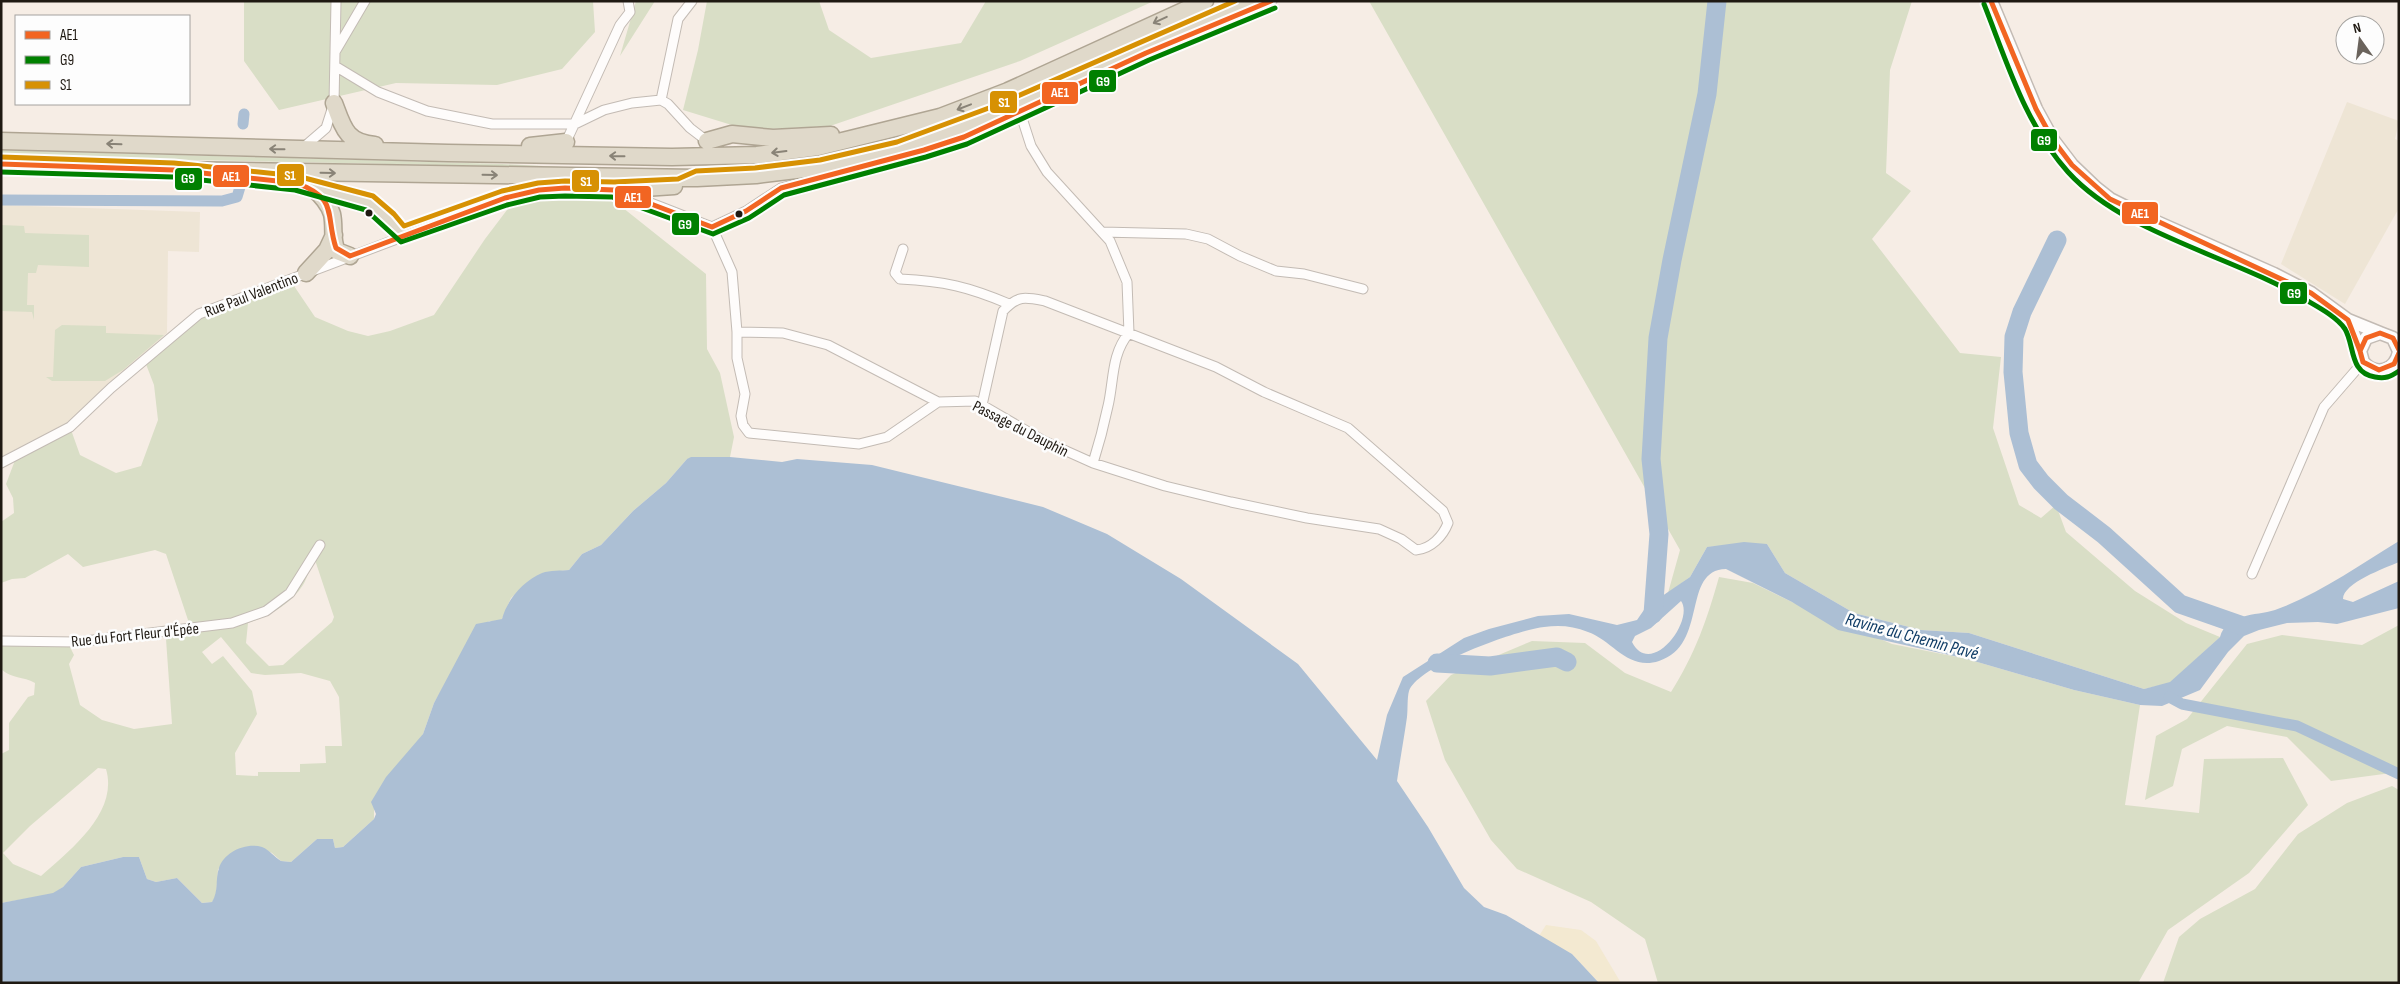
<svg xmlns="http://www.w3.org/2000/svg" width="2400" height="984" font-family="'Sofia Sans Condensed',sans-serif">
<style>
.commercial{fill:#eee5d5}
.green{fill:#d9dec6;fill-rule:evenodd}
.sand{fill:#f3e9d1}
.water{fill:#acbfd4;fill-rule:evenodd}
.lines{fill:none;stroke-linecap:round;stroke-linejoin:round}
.canal{stroke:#acbfd4;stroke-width:11}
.river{stroke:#acbfd4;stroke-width:19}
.street-casing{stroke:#c3bbb4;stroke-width:11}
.secondary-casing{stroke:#c3bbb4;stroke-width:15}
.highway-casing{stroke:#afa593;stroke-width:19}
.street{stroke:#fefcfb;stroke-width:9}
.secondary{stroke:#fefcfb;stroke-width:12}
.highway{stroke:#e0d9ca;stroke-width:16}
.bus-1-casing{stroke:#fdfdfd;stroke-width:9}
.bus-2-casing{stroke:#fdfdfd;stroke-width:9}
.bus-3-casing{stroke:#fdfdfd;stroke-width:9}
.bus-1{stroke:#f26522;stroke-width:5}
.bus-2{stroke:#008000;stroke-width:5}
.bus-3{stroke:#d79103;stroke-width:5}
.oneway{stroke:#898377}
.bus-dot{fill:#1f1912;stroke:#fdfdfd;stroke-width:2}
.labels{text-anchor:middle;stroke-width:5;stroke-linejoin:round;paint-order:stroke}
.street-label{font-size:16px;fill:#1f1912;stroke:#fdfdfd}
.water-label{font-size:18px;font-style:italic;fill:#0e3b65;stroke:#fdfdfd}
.line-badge{stroke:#fdfdfd;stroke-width:2}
.badge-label{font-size:14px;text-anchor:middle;font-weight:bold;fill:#fff}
</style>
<rect width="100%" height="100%" fill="#f6ede5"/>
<path class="commercial" d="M 2347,102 L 2399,121 L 2395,139 L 2399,141 L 2399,208 L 2345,304 L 2281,264 Z
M 1,205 L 200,212 L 199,252 L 168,251 L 167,333 L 71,421 L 1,457 Z"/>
<path class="green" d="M 244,1 L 593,1 L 595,32 L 562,69 L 497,85 L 396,83 L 279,110 L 244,61 Z
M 636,1 L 655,1 L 620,56 Z
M 707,1 L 819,1 L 829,30 L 871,58 L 961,43 L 986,1 L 1154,1 L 1020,61 L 830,126 L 748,130 L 683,110 L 698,50 Z
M 1369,1 L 1912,1 L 1890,70 L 1886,173 L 1911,191 L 1872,239 L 1960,353 L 2001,357 L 1993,428 L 2019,505 L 2041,518 L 2056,505 L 2066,532 L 2135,591 L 2186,623 L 2220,637 L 2170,683 L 2144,689 L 1969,633 L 1921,630 L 1854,613 L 1785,573 L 1767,544 L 1707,547 L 1690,577 L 1668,593 L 1680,550 Z
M 1,150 L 502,164 L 584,168 L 1,156 Z
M 542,195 L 608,196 L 706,274 L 707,349 L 720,373 L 734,437 L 730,457 L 687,459 L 666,483 L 633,511 L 601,545 L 582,554 L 569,570 L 543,573 L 525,585 L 511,598 L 502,619 L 497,622 L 489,621 L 448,679 L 434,703 L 423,734 L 374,807 L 374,819 L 343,847 L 335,848 L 333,839 L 317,839 L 291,862 L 281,861 L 272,853 L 260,847 L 218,869 L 216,896 L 212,902 L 202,903 L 177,878 L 156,882 L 147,879 L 139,857 L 123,857 L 81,867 L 63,887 L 53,894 L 1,903 L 1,754 L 9,750 L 9,723 L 28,697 L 34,695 L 35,683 C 23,676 12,679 1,669 L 1,646 L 69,645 L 74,655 L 69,664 L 80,705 L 102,720 L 134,729 L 172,724 L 166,639 L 189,623 L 166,554 L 155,550 L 83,567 L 68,554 L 25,578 L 12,579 L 1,583 L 1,522 L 14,513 L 13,498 L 6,484 L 17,455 L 70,427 L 80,455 L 116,473 L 141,466 L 158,420 L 154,385 L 144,359 L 199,314 L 290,280 L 315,317 L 348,331 L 368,336 L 390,331 L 434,315 L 485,239 L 513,202 ZM 315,560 L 334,617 L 332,622 L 283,665 L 269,666 L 246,643 L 248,623 C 269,616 291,604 303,585 C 308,577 309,567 315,560 ZM 221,637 L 251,673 L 265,675 L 301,673 L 330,681 L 339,697 L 342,746 L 325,746 L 326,763 L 300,764 L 300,772 L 258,772 L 258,776 L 236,775 L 235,753 L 257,714 L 252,691 L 223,656 L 212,664 L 202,652 ZM 98,768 L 106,769 C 119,813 69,851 41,876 L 13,864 L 3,853 L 30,826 Z
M 1,225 L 24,226 L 25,233 L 89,235 L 89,267 L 38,265 L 36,273 L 28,273 L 27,305 L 34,305 L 34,320 L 32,312 L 1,311 Z
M 62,325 L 106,326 L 106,333 L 164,335 L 123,370 L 105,381 L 52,381 L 46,377 L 53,377 L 55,330 Z
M 1719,577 L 1753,583 L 1792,602 L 1892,644 L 1967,659 L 2074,690 L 2140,705 L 2125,805 L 2199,813 L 2204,759 L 2283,758 L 2308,805 L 2249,873 L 2168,930 L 2138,983 L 1658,983 L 1645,939 L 1591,902 L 1517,869 L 1491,840 L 1445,760 L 1426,701 L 1451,675 L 1532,641 L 1585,643 L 1625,673 L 1671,692 C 1695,654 1707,620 1719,577 Z
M 2399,625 L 2399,772 L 2331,781 L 2287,737 L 2227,726 L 2182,749 L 2173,786 L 2145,800 L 2156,736 L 2187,719 L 2247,644 L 2282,635 L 2362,645 Z
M 2392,786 L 2399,790 L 2399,983 L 2163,983 L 2179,937 L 2200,919 L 2255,889 L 2298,834 L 2347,803 Z"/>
<path class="sand" d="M 1546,925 L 1581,930 L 1596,941 L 1621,983 L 1599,983 L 1572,954 L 1539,936 Z"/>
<path class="water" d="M 691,457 L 730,457 L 782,462 L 797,459 L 872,465 L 1043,507 L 1107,534 L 1181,579 L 1298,664 L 1377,760 L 1387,715 L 1403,677 L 1464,638 L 1489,629 L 1538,616 L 1569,614 L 1617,625 L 1637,620 L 1646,607 L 1690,577 L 1707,547 L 1744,542 L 1767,544 L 1785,573 L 1854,613 L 1921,630 L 1969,633 L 2144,689 L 2170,682 L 2220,637 C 2227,613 2255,616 2275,610 C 2318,595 2359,565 2399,541 L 2399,562 C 2385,568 2343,583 2343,599 L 2353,602 L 2399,581 L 2399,608 L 2337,624 L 2318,622 L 2287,623 L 2259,630 L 2244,636 L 2228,652 L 2200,690 L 2162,706 L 2140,705 L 2074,690 L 1967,659 L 1838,630 L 1792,602 L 1726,569 C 1681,570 1709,645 1659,661 C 1628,671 1613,641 1588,632 C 1573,626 1560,625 1544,627 C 1517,630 1419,665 1409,691 C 1407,698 1408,709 1407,717 C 1404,738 1400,760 1397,781 L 1428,827 L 1464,888 L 1484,907 L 1506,915 L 1572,954 L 1599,983 L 1,983 L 1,903 L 53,893 L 63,887 L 81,867 L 123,857 L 139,857 L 147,879 L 156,882 L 177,878 L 202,903 L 212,902 C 219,891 215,879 219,868 C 224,852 246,842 262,847 C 270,850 274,857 281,861 L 291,862 L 317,839 L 333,839 L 335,848 L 343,847 L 374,819 L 376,814 L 371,802 L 386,777 L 423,734 L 434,703 L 476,624 L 502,619 C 507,600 523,581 542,573 C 550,570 561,571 569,570 L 582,554 L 601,545 L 633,511 L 666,483 L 687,459 ZM 1681,601 C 1695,620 1651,679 1632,642 L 1635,636 L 1651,628 Z"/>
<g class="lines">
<path class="canal" d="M 243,124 L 244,114
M 1,200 L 222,201 L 237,197 L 240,187
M 2169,697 L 2182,704 L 2297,726 L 2399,774"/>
<path class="river" d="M 2057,240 L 2022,312 L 2014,337 L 2013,372 L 2019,433 L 2028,465 L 2041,482 L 2061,502 L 2104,535 L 2180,604 L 2240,625
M 1653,614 L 1659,534 L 1651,459 L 1658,338 L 1672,260 L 1707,94 L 1717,1
M 1437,663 L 1490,666 L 1557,657 L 1567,662"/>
<defs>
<path id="street" d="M 1252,10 L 1272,1
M 335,52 L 365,1
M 335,66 L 378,92 L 427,111 L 492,124 L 575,124 L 604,110 L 632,103 L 661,100 L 668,104 L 690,128 L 707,141
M 661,100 L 678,19 L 692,1
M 1020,112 L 1031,146 L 1047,172 L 1110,241 L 1127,282 L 1129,333 C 1111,354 1114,381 1108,406 C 1104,425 1099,444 1093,463
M 566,142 L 620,25 L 630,12 L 628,1
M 304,147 L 326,128 L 334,103 L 336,1
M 712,227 L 732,272 L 737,332 L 737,358 L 745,394 L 741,416 L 743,425 L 749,433 L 859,444 L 887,437 L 938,402 L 975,401 L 1044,441 L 1093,463 L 1165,486 L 1231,502 L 1307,518 L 1379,529 L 1401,539 L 1416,550 C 1431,549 1443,536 1448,523 L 1443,511 L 1348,428 L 1264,392 L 1216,367 L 1045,301 C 1025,297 1018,295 1003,311 L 982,405
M 1102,232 L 1186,234 L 1208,239 L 1240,256 L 1276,271 L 1304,274 L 1363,289
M 903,249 L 895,273 L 900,279 C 944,281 969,287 1009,304
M 737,332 L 783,333 L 828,345 L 938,402
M 1,463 L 70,427 L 111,388 L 199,314 L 505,198 C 538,190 582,181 615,191 C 648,200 680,215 712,227 L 746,211 L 781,188 L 924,150 L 964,137 L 1073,88
M 2252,574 L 2324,407 L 2363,362
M 1,641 L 77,642 L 232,623 L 266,611 L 290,593 L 320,545"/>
<path id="secondary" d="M 1991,1 L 2036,109 L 2053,140 L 2072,165 L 2096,188 L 2110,199 L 2152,220 L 2274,274 L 2311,293 L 2348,320 L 2380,333
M 2348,320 L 2360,351
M 2399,351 L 2393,338 L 2380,333 L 2366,338 L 2360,351 L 2363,362 C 2376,377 2395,371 2399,352"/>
<path id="highway" d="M 334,103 C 343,127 346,143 375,145
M 1,141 L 448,153 L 672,157 L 757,155 L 818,147 L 940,117 L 1008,91 L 1205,1
M 707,141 L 732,134 L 773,138 L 831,135
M 530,146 L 566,142
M 1,164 L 174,170 L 697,178 L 756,175 L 821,167 L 899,149 L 945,134 L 1255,1
M 276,181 L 296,183 L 370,203 L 389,219 L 402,235
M 313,188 C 321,195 329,204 332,214 C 335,227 331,240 337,251 L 350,256
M 614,190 L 674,186
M 306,273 L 327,250 L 334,235"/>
</defs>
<use href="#street" class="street-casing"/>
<use href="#secondary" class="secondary-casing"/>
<use href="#highway" class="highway-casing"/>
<use href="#street" class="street"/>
<use href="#secondary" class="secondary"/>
<use href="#highway" class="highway"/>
<defs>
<path id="bus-1" d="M 1991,1 L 2036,109 L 2053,140 L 2072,165 L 2110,199 L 2311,293 L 2348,320 L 2360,351
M 1,164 L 174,170 L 296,183 C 339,198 325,215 336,248 L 350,256 L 505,198 L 539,190 L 565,188 L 614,190 L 712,227 L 746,211 L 781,188 L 924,150 L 964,137 L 1146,53 L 1271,1
M 2399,350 L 2393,338 L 2380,333 L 2366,338 L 2360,351 L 2363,362 L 2379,370 L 2394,364 L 2399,353"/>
<path id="bus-2" d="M 1984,4 C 2007,62 2025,124 2068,172 C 2124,234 2233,256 2306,300 C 2318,307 2337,317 2345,329 C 2355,346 2349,373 2375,377 C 2385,379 2390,377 2399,371
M 1,172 L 173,177 L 295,190 L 366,210 L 401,242 L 507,205 L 540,197 L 565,196 L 612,197 L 713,234 L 749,218 L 784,195 L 926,157 L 967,144 L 1149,60 L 1275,8"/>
<path id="bus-3" d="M 1,157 L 174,163 L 297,176 L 373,196 L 394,214 L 404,226 L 502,191 L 538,183 L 565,181 L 614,182 L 678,179 L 696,171 L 755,168 L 820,160 L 897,142 L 997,105 L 1235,1"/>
</defs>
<use href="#bus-1" class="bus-1-casing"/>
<use href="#bus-2" class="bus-2-casing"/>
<use href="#bus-3" class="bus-3-casing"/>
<use href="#bus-1" class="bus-1"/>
<use href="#bus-2" class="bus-2"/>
<use href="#bus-3" class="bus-3"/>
</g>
<defs><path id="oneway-shaft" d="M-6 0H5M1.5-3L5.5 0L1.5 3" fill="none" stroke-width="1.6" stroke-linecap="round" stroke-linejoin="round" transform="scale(1.25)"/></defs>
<g class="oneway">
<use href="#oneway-shaft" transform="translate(1160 20) rotate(155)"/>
<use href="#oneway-shaft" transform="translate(964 107) rotate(159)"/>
<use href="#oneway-shaft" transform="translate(114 144) rotate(-178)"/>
<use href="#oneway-shaft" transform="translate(277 149) rotate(-179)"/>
<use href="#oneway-shaft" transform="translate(779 152) rotate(173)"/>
<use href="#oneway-shaft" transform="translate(617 156) rotate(-179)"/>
<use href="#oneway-shaft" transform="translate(328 173) rotate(1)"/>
<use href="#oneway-shaft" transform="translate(490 175) rotate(1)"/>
</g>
<g class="bus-dot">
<circle cx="369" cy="213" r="4.5"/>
<circle cx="739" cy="214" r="4.5"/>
</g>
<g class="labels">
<g class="street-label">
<text transform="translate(251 294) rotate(-21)" y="6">Rue Paul Valentino</text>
<text transform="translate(1021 428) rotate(27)" y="6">Passage du Dauphin</text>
<text transform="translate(135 634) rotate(-6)" y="6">Rue du Fort Fleur d'Épée</text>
</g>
<g class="water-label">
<text transform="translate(1912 636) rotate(15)" y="6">Ravine du Chemin Pavé</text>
</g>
</g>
<g class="line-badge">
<rect x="1088" y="69" width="29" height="24" rx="5" fill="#008000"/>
<rect x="1041" y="81" width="38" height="24" rx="5" fill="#f26522"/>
<rect x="989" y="90" width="29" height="24" rx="5" fill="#d79103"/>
<rect x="2030" y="128" width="28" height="24" rx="5" fill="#008000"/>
<rect x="276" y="163" width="29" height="24" rx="5" fill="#d79103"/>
<rect x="212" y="164" width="38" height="24" rx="5" fill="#f26522"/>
<rect x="174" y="167" width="29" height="24" rx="5" fill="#008000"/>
<rect x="571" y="169" width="29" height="24" rx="5" fill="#d79103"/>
<rect x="614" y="185" width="38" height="24" rx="5" fill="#f26522"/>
<rect x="2121" y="201" width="38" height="24" rx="5" fill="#f26522"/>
<rect x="671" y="212" width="29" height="24" rx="5" fill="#008000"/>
<rect x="2279" y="281" width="29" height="24" rx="5" fill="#008000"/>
</g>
<g class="badge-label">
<text x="1103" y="86">G9</text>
<text x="1060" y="97">AE1</text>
<text x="1004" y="107">S1</text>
<text x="2044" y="145">G9</text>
<text x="290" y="180">S1</text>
<text x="231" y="181">AE1</text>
<text x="188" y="183">G9</text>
<text x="586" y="186">S1</text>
<text x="633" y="202">AE1</text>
<text x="2140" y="218">AE1</text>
<text x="685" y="229">G9</text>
<text x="2294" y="298">G9</text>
</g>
<rect width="2400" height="984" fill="none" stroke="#1f1912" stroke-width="5"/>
<rect x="15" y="15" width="175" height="90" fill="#fdfdfd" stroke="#a4a29f"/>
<rect x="25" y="31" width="25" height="8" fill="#f26522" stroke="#a4a29f"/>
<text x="60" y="40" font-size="15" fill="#1f1912">AE1</text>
<rect x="25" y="56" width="25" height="8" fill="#008000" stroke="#a4a29f"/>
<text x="60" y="65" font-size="15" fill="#1f1912">G9</text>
<rect x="25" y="81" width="25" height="8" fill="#d79103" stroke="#a4a29f"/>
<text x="60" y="90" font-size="15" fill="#1f1912">S1</text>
<g transform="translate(2360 40) rotate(346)"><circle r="24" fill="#fdfdfd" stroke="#a4a29f"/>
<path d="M0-4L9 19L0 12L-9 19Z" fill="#6a635c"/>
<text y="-8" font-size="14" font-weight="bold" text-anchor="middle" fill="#1f1912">N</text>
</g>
</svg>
